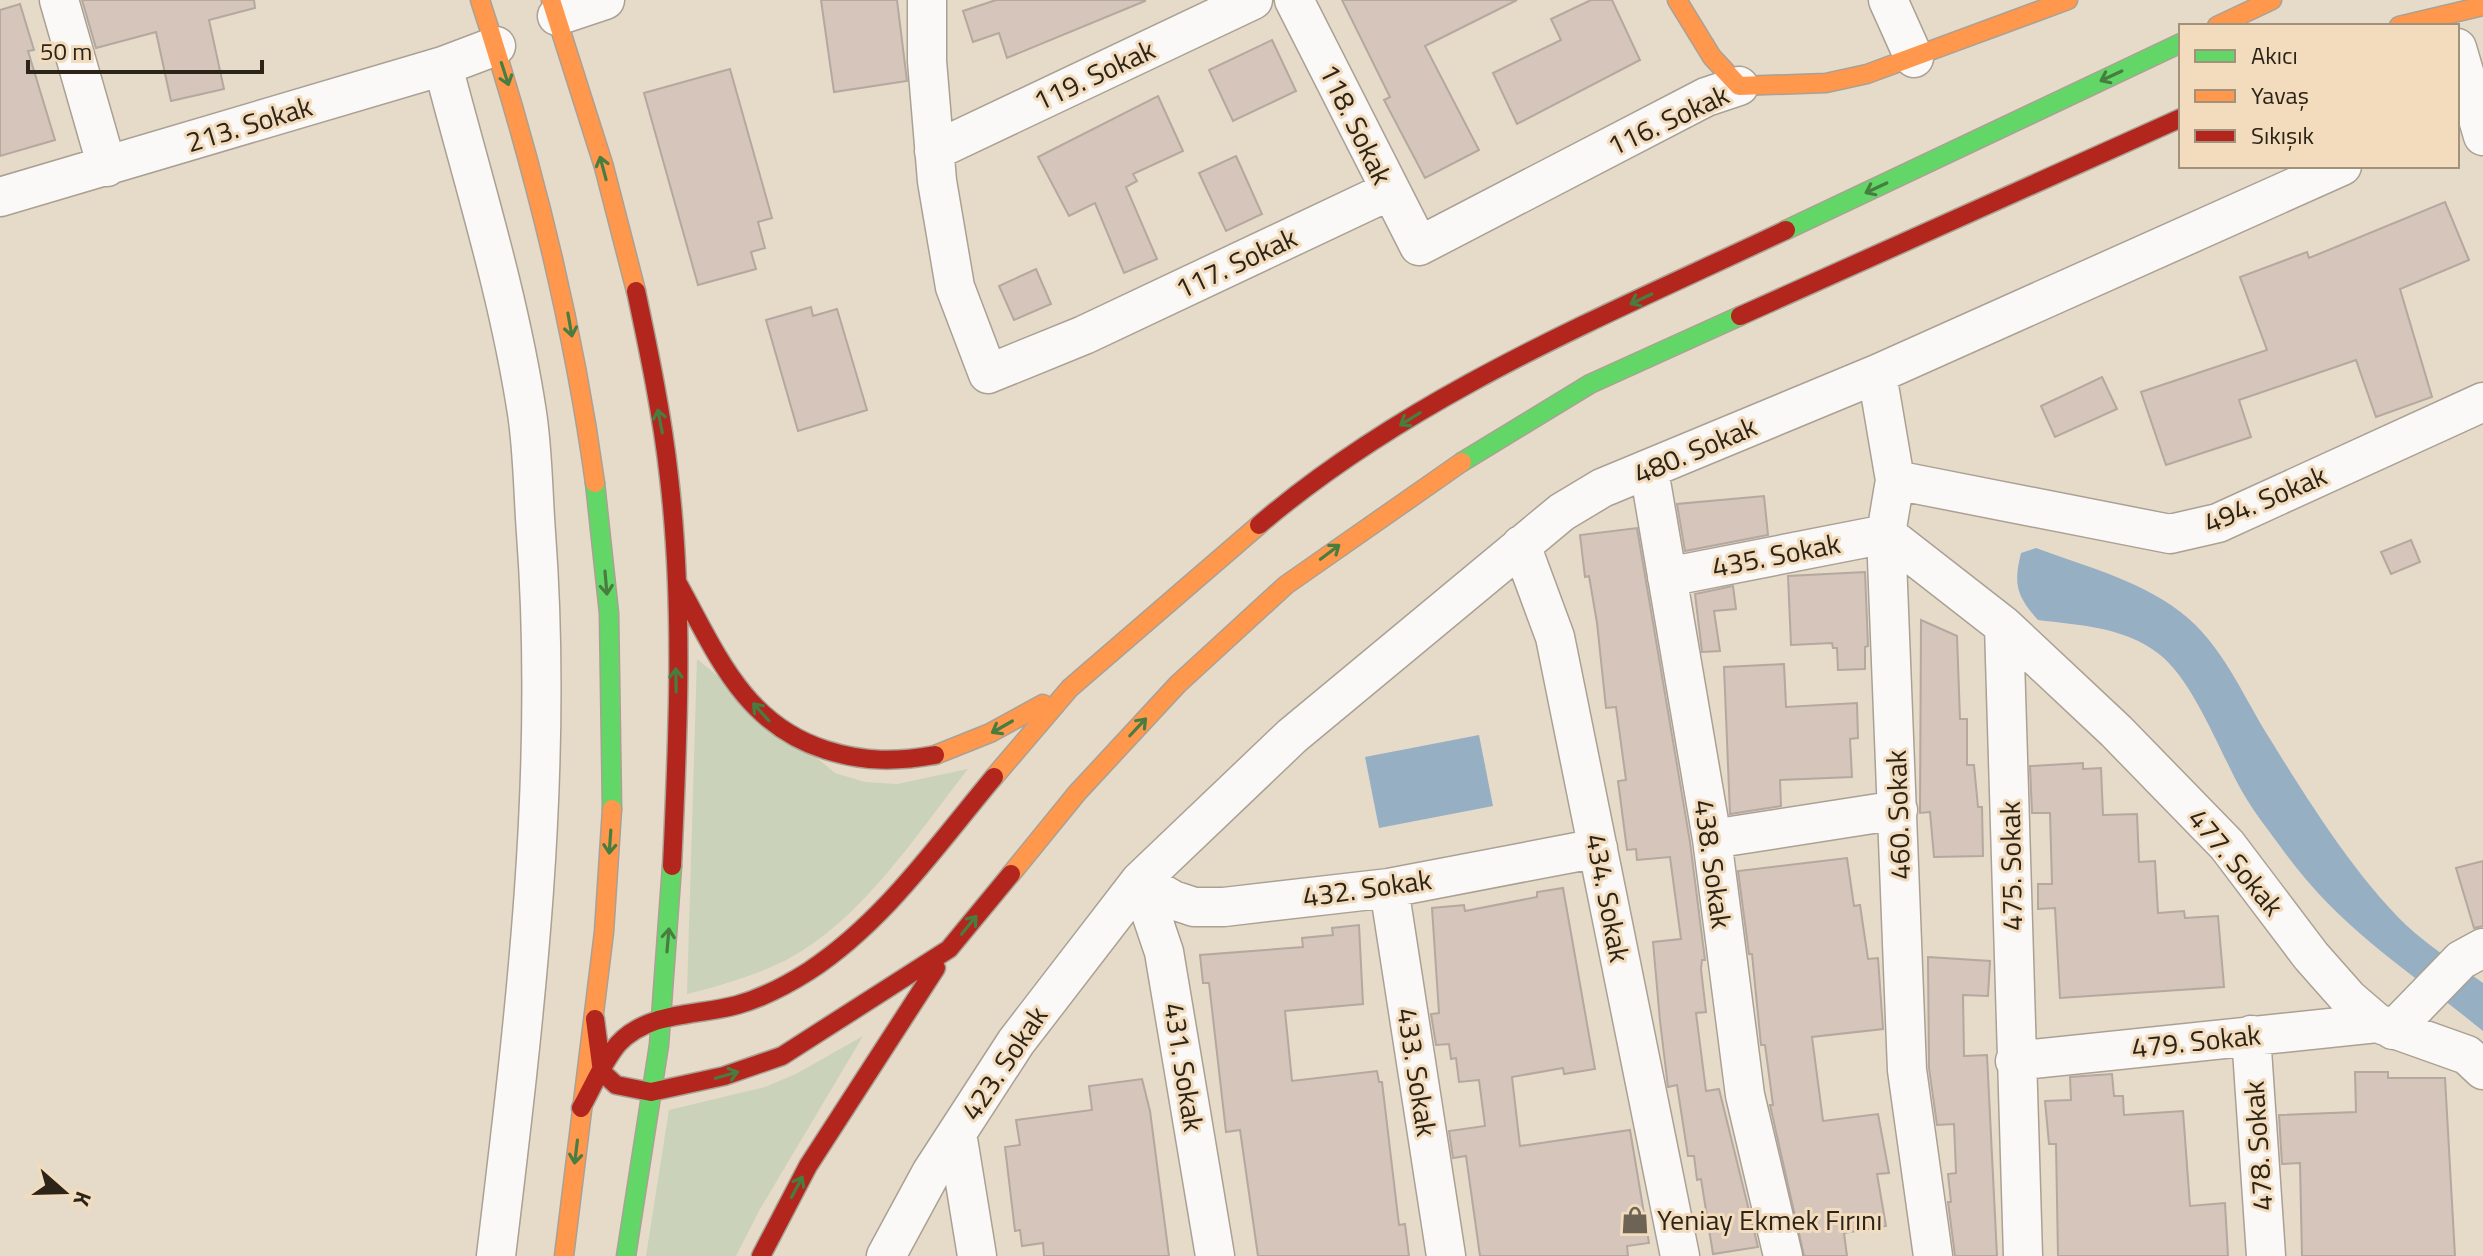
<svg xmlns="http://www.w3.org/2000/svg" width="2483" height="1256" font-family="'Titillium Web',sans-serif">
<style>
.green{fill:#cad2ba}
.water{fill:#96afc3}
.building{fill:#d5c5bb;stroke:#b4a89f;stroke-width:2}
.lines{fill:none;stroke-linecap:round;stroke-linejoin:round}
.street-casing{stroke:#aaa194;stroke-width:41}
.fast-casing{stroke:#aaa194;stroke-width:21}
.slow-casing{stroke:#aaa194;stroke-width:21}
.jam-casing{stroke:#aaa194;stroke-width:21}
.street{stroke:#fbf9f7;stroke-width:38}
.fast{stroke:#63d668;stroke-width:18}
.slow{stroke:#ff974d;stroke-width:18}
.jam{stroke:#b3261e;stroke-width:18}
.oneway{stroke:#487d40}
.labels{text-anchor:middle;stroke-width:6;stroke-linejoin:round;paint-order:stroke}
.street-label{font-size:28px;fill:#2c2418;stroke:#f2dcbd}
.poi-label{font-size:28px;fill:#2c2418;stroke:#f2dcbd;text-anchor:start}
</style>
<rect width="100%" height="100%" fill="#e6dac9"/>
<path class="green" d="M 697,659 L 835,773 L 865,782 L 897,784 L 968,769 C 916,835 858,926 780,963 C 750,977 719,986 687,994 Z
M 863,1036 L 760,1209 L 736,1256 L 646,1256 L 669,1110 L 765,1087 L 796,1074 Z"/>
<path class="water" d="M 2036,548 C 2087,567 2147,582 2189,619 C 2226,652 2244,698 2270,739 C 2307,799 2362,887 2415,933 C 2436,951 2460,966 2483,983 L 2483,1031 C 2411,972 2341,930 2285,853 C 2271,833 2255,814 2243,793 C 2220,753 2194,681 2159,654 C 2125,627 2079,625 2038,620 C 2017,596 2013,585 2021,553 Z
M 1479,735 L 1493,806 L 1379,828 L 1365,757 Z"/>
<path class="building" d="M 82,0 L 254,0 L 255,8 L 209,20 L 224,89 L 171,101 L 156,32 L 96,48 Z
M 821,0 L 897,0 L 907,81 L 834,92 Z
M 996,0 L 1145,0 L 1145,1 L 1007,58 L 999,33 L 973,42 L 963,11 Z
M 1342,0 L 1517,0 L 1425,46 L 1479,150 L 1425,178 L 1384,100 L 1390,97 Z
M 1591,0 L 1612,0 L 1640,60 L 1517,124 L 1493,73 L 1561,40 L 1551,19 Z
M 20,4 L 34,50 L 28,51 L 55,140 L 0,156 L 0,10 Z
M 1272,40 L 1296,91 L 1233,121 L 1209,70 Z
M 730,69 L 772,218 L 758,222 L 765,248 L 751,252 L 756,269 L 698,285 L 644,93 Z
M 1158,96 L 1183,151 L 1133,174 L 1137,181 L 1126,187 L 1157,259 L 1124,273 L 1095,203 L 1069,216 L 1038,157 Z
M 1236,156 L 1262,214 L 1226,231 L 1199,173 Z
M 2445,202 L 2469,260 L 2400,289 L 2432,397 L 2376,417 L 2356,360 L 2239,400 L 2251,437 L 2166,465 L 2141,392 L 2267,350 L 2240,277 L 2307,252 L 2309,258 Z
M 1036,269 L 1051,304 L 1014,320 L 999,286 Z
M 811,307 L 813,316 L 837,309 L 867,410 L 798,431 L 766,320 Z
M 2102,377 L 2117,409 L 2055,437 L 2041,406 Z
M 1764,496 L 1768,535 L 1685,551 L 1677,504 Z
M 1637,528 L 1690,842 L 1705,960 L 1702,960 L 1701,969 L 1706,1012 L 1696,1013 L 1706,1091 L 1719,1089 L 1758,1247 L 1713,1254 L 1701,1179 L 1697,1180 L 1694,1156 L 1688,1156 L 1677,1085 L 1668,1087 L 1660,1021 L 1653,942 L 1681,939 L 1670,857 L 1637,860 L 1636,849 L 1627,850 L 1618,781 L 1626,780 L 1616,707 L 1606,708 L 1597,623 L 1589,576 L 1585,577 L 1580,535 Z
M 2411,540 L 2420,562 L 2391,574 L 2381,552 Z
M 1865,572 L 1868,646 L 1865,647 L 1865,669 L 1838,670 L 1837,648 L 1833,648 L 1832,643 L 1791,645 L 1788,576 Z
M 1733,586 L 1736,609 L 1714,611 L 1720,651 L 1702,652 L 1695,594 Z
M 1921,620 L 1957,636 L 1960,719 L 1967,719 L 1967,765 L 1974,765 L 1978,807 L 1982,807 L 1983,856 L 1934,857 L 1930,812 L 1920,813 Z
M 1784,664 L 1786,707 L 1857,703 L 1858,738 L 1850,739 L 1852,777 L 1780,780 L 1781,806 L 1730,814 L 1724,667 Z
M 2083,763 L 2083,769 L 2101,768 L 2103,815 L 2137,814 L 2139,862 L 2155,861 L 2158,913 L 2184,911 L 2185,918 L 2218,916 L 2224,987 L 2060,998 L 2055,908 L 2038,909 L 2038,884 L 2052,884 L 2050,813 L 2032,813 L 2030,766 Z
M 1847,858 L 1854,906 L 1860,905 L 1868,959 L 1878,958 L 1883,1029 L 1812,1037 L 1823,1121 L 1878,1114 L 1889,1173 L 1877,1174 L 1886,1226 L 1844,1233 L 1847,1256 L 1804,1256 L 1770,1105 L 1773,1105 L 1765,1045 L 1761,1045 L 1752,954 L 1749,954 L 1738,871 Z
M 2483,861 L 2483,926 L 2474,928 L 2456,868 Z
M 1563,888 L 1595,1069 L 1564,1074 L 1563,1068 L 1512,1077 L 1520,1146 L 1630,1130 L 1649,1243 L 1627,1246 L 1628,1256 L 1480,1256 L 1466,1156 L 1453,1158 L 1449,1131 L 1485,1126 L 1479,1080 L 1459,1082 L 1456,1058 L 1451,1059 L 1449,1044 L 1436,1045 L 1431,1014 L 1439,1013 L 1432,908 L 1464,905 L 1465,911 L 1537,897 L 1537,892 Z
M 1359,925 L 1363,1004 L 1285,1011 L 1292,1081 L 1377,1071 L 1379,1082 L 1382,1082 L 1399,1225 L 1405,1224 L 1409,1256 L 1258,1256 L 1240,1130 L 1226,1132 L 1209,983 L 1203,983 L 1200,955 L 1303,947 L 1302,938 L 1333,935 L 1332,928 Z
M 1928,957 L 1990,961 L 1988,996 L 1963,995 L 1964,1056 L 1987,1055 L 1997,1256 L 1955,1256 L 1948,1202 L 1951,1202 L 1948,1174 L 1956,1173 L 1954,1124 L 1937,1125 L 1929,1068 Z
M 2355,1072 L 2388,1072 L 2388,1078 L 2445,1078 L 2455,1256 L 2302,1256 L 2300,1163 L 2282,1164 L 2279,1115 L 2356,1112 Z
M 2112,1074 L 2114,1096 L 2123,1096 L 2124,1115 L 2183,1111 L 2190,1206 L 2225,1203 L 2228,1256 L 2058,1256 L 2056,1144 L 2049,1144 L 2045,1101 L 2071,1100 L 2070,1077 Z
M 1142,1079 L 1150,1111 L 1169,1256 L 1044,1256 L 1043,1243 L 1022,1246 L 1020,1230 L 1015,1231 L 1005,1147 L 1020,1145 L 1016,1120 L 1092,1110 L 1089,1086 Z"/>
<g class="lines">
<defs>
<path id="street" d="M 59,0 L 107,167
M 927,0 L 927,61 L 937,181 L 955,287 L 988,374 L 1084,335 L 1389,191
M 1294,0 L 1419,246 L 1706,97 L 1739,86
M 1888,0 L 1914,58
M 557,16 L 605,0
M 2457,48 L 2483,136
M 443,66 C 473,181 509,295 527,413 C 533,452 533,493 536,533 C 554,776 525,1015 496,1256
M 934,151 L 1253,0
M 0,197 L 443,66 L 496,46
M 1877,374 L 1895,480 L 1886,534 L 1907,1070 L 1933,1256
M 1649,470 L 1712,839 L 1745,1095 L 1783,1256
M 1895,480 L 2170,534 L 2218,523 L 2483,402
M 1521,545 L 1555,637 L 1680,1256
M 1667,577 L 1886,534 L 2004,626 L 2023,1256
M 2004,626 L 2116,731 L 2227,845 L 2311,956 L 2349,999 L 2377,1023 L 2467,1055 L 2483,1070
M 1712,839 L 1898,810
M 1140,881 L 1173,900 L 1194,907 L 1224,907 L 1389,888 L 1598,848
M 1140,881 L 1164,952 L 1215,1256
M 1389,888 L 1446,1256
M 2393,1030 L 2461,960 L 2483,948
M 2251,1035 L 2266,1256
M 2015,1061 L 2377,1023
M 957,1133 L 977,1256
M 886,1256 L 931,1173 L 1016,1042 L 1140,881 L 1292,736 L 1562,512 L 1602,488 L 1877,374 L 2342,166"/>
<path id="fast" d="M 1786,230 L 2181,43
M 1462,462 L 1590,384 L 1740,316
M 595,483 L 609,613 L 612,809
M 626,1256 L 659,1045 L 672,866"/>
<path id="slow" d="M 480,0 C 532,159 572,317 595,483
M 551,0 L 604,167 L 636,291
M 1677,0 L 1712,57 L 1739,86 L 1826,83 L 1867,74 L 2068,0
M 2217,26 L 2272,0
M 2399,26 L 2483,6
M 935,755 L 990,733 L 1043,704
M 994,777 L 1070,688 L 1259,525
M 1011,874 L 1077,793 L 1178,684 L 1286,585 L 1462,462
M 564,1256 L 604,932 L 612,809"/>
<path id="jam" d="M 636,291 C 649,352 662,414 669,477 C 684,605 678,738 672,866
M 1740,316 L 2181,118
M 1259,525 C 1414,393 1605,316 1786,230
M 677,582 C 716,652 743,724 826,750 C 864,762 896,762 935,755
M 595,1019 L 602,1072 L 616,1085 L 651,1092 L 724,1076 L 782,1056 L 949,949 L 1011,874
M 581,1108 C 593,1087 602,1063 618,1044 C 648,1011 697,1016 737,1005 C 762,998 787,985 809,971 C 884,922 937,845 994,777
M 761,1256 L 808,1166 L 936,968"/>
</defs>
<use href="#street" class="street-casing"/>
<use href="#fast" class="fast-casing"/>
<use href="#slow" class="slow-casing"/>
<use href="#jam" class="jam-casing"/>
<use href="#street" class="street"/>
<use href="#fast" class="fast"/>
<use href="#slow" class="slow"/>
<use href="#jam" class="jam"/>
</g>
<defs><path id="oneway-shaft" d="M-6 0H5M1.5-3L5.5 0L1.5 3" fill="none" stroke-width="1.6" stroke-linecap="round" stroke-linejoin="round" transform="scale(2)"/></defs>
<g class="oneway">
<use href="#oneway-shaft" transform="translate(505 74) rotate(72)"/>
<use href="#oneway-shaft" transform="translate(2111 76) rotate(155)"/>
<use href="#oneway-shaft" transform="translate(603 168) rotate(-105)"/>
<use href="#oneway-shaft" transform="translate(1876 188) rotate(155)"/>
<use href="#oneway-shaft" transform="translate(1641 299) rotate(155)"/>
<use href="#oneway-shaft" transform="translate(570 325) rotate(80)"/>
<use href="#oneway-shaft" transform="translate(1410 419) rotate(148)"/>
<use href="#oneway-shaft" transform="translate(660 421) rotate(-101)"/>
<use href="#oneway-shaft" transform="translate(1330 552) rotate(-37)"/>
<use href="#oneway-shaft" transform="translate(606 583) rotate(85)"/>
<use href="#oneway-shaft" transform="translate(676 680) rotate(-91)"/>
<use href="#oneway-shaft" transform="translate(761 712) rotate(-132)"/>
<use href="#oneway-shaft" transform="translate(1002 727) rotate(150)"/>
<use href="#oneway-shaft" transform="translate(1138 727) rotate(-47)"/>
<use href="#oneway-shaft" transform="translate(610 842) rotate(94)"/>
<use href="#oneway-shaft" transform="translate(969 925) rotate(-51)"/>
<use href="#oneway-shaft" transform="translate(668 940) rotate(-85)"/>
<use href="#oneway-shaft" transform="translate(727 1075) rotate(-16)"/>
<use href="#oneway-shaft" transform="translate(576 1152) rotate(97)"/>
<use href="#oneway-shaft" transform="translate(797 1187) rotate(-62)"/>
</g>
<defs>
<symbol id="shop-bare" viewBox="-9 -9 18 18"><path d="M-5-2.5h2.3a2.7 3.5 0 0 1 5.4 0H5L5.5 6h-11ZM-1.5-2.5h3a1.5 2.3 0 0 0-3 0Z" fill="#6d6456" stroke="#f2dcbd" stroke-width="2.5" paint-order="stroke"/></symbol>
</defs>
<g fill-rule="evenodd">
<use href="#shop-bare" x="1615" y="1200" width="40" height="40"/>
</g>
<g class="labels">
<g class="street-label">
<text transform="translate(1094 75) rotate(-25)" y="10">119. Sokak</text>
<text transform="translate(1668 120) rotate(-25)" y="10">116. Sokak</text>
<text transform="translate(249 124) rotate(-17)" y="10">213. Sokak</text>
<text transform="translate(1356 124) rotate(64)" y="10">118. Sokak</text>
<text transform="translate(1236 263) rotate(-25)" y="10">117. Sokak</text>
<text transform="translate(1695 450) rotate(-23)" y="10">480. Sokak</text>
<text transform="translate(2265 499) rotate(-23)" y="10">494. Sokak</text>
<text transform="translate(1776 555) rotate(-11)" y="10">435. Sokak</text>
<text transform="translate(1898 815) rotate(-92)" y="10">460. Sokak</text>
<text transform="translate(2236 862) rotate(50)" y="10">477. Sokak</text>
<text transform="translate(1713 864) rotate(82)" y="10">438. Sokak</text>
<text transform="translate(2011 866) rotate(-91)" y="10">475. Sokak</text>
<text transform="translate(1367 888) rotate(-8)" y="10">432. Sokak</text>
<text transform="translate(1608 898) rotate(79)" y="10">434. Sokak</text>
<text transform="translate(2196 1041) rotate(-6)" y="10">479. Sokak</text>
<text transform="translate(1004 1063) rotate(-56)" y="10">423. Sokak</text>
<text transform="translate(1184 1067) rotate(81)" y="10">431. Sokak</text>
<text transform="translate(1417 1072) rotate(81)" y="10">433. Sokak</text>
<text transform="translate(2258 1146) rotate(-94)" y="10">478. Sokak</text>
</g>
<g class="poi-label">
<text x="1657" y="1230">Yeniay Ekmek Fırını</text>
</g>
</g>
<rect x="2179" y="24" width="280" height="144" fill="#f2dcbd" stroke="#a3927b" stroke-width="2"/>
<rect x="2195" y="50" width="40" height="12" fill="#63d668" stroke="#a3927b" stroke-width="2"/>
<text x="2251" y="64" font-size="24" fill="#2c2418">Akıcı</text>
<rect x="2195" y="90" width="40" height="12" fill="#ff974d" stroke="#a3927b" stroke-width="2"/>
<text x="2251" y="104" font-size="24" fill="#2c2418">Yavaş</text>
<rect x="2195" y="130" width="40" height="12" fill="#b3261e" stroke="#a3927b" stroke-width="2"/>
<text x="2251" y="144" font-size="24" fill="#2c2418">Sıkışık</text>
<g transform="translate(64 1192) rotate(110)" stroke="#f2dcbd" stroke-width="6" paint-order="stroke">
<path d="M0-6L14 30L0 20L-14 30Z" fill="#2c2418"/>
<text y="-12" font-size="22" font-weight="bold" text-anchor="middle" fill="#2c2418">K</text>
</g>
<path d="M28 60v12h234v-12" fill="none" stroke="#2c2418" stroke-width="4"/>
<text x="40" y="60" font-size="24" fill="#2c2418" stroke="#f2dcbd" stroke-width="6" paint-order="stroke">50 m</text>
</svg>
